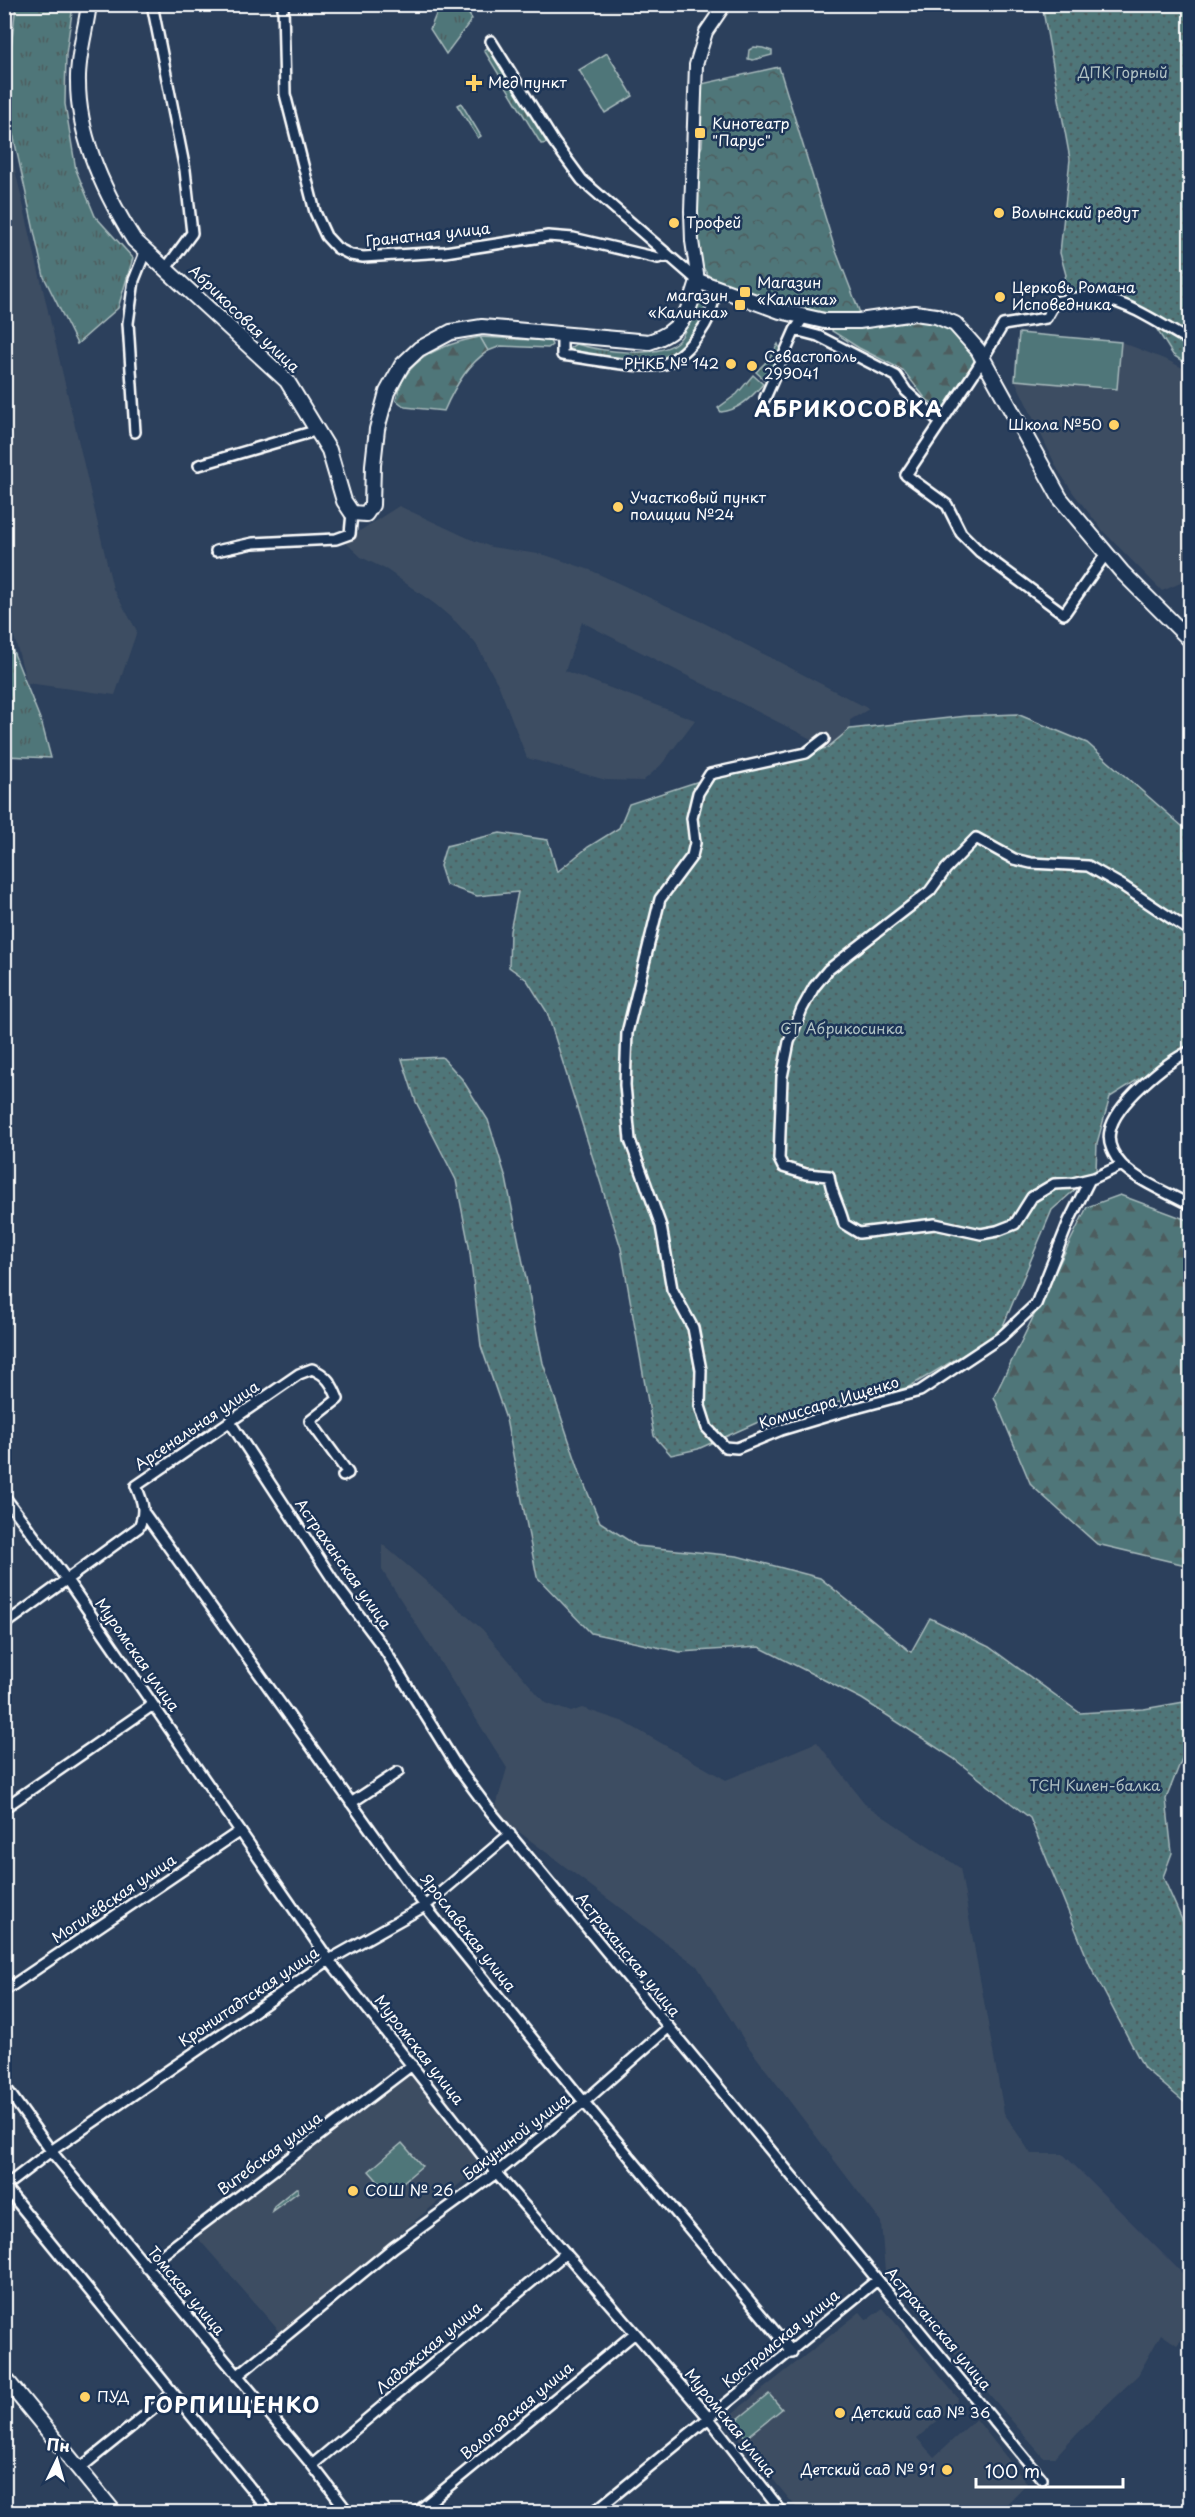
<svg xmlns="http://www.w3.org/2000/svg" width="1195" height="2517" font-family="'Playpen Sans',sans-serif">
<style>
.built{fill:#3e4d62}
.grass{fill:url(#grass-tufts);stroke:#a8babc;stroke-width:1.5}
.forest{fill:url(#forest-firs);stroke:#a8babc;stroke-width:1.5}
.park{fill:url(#park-crowns);stroke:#a8babc;stroke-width:1.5}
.garden{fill:url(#garden-dots);stroke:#a8babc;stroke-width:1.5}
.pitch{fill:#507679;stroke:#a8babc;stroke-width:1.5}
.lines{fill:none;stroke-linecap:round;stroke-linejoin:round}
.minor-casing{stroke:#fff;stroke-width:14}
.tertiary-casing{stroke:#fff;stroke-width:16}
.secondary-casing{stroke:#fff;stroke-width:18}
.minor{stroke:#1d3557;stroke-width:9}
.tertiary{stroke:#1d3557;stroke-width:12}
.secondary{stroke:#1d3557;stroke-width:14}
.poi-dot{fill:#ffd166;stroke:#1d3557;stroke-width:2}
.labels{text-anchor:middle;stroke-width:5;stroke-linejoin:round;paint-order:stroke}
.park-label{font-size:15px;fill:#b0c1c3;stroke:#1d3557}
.poi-label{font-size:15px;fill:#fff;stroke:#1d3557;text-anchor:start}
.street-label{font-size:15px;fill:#fff;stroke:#1d3557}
.district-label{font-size:21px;font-weight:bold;letter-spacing:1.5px;fill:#fff;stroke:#1d3557}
</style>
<defs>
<pattern id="grass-tufts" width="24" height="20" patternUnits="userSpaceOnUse" patternTransform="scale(1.5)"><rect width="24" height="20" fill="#507679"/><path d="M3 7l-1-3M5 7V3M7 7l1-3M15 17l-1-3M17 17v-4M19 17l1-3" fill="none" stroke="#4e5d5e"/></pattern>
<pattern id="forest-firs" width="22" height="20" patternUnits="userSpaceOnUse" patternTransform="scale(1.5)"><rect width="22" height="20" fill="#507679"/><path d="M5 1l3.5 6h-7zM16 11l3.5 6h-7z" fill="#4e5d5e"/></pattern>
<pattern id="park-crowns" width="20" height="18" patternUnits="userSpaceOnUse" patternTransform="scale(1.5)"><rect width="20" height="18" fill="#507679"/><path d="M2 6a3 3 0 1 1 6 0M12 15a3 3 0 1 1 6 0" fill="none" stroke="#4e5d5e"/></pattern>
<pattern id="garden-dots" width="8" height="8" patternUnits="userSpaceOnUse" patternTransform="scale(1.5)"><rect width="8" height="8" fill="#507679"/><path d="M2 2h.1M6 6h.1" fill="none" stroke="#4e5d5e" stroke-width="1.8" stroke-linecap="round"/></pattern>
</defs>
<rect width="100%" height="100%" fill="#2c405c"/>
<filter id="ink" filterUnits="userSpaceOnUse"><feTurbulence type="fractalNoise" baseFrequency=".0167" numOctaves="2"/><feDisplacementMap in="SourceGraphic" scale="12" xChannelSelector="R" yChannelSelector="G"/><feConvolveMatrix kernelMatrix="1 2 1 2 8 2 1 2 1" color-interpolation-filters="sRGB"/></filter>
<g filter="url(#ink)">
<path class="built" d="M 5,127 L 113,589 L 137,631 L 115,695 L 27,683 L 9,618 L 4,590 Z
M 1019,333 L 1121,342 L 1169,361 L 1190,372 L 1190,579 L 1162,591 L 1104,532 L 1074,494 L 1058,470 L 1015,380 Z
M 399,506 L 470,539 L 491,547 L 545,555 L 590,570 L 706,624 L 869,709 L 850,720 L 850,729 L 827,747 L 582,622 L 565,671 L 695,720 L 661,765 L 643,781 L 606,780 L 527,758 L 499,686 L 476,644 L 456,622 L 435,604 L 387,570 L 361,557 L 344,541 Z
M 382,1544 L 482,1629 L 545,1703 L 571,1712 L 582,1708 L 624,1722 L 726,1780 L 817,1742 L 866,1805 L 960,1868 L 1004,2113 L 1031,2154 L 1063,2154 L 1190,2281 L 1190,2330 L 1177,2345 L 1161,2334 L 1138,2375 L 1078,2432 L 1055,2457 L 1043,2457 L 885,2272 L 881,2222 L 748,2046 L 697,1966 L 494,1813 L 507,1768 L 382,1570 Z
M 412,2074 L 477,2156 L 480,2167 L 280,2332 L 196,2236 Z
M 883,2308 L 958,2398 L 955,2406 L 917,2438 L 934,2457 L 976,2419 L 1027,2483 L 999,2512 L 800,2512 L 724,2420 L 860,2312 L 867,2320 Z"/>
<path class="grass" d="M 16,5 L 73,5 L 66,54 L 65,104 L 76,170 L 95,216 L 133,258 L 118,308 L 77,344 L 44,277 L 5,97 Z
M 440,5 L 463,5 L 472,19 L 446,54 L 430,29 Z
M 489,47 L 549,142 L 549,143 L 541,144 L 484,50 Z
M 754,47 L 763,48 L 772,51 L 772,55 L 753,60 L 748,59 L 749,50 Z
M 461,103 L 481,136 L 478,138 L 457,105 Z
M 701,299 L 707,308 C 705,319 699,329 692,337 C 685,346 677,354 667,359 C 648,368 592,355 569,352 L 567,350 L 576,344 C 600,351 661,360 679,340 C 690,328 691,309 701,299 Z
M 480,337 L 550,341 L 552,345 L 548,348 L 501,346 L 488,351 Z
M 778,344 L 780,350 L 766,381 L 756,372 L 769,359 Z
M 753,375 L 763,384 C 752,397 738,411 721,412 L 718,408 L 737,394 Z
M 5,631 L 42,724 L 51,758 L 5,756 Z
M 296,2188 L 298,2188 L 298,2192 L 272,2211 L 274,2206 Z"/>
<path class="forest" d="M 936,318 C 958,333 969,338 975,365 L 943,412 L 925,398 L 903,370 L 859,348 L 832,331 L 834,325 Z
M 480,337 L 488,351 C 468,364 453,390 444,411 L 405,407 L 396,400 C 404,358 443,344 480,337 Z
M 1120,1195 L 1190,1221 L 1190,1566 L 1097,1544 L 1031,1485 L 994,1397 L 1087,1207 Z"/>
<path class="park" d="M 779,67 L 834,246 L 860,313 L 828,313 L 811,310 L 782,303 L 710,278 L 697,259 L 698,155 L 702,146 L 703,129 L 697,116 L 697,85 Z"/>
<path class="garden" d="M 1042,5 L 1190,5 L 1190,366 L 1173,355 L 1146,312 L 1106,295 L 1061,290 L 1066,275 L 1060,253 L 1070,159 Z
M 1017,714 L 1087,743 L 1190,833 L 1190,1047 L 1110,1097 L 1097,1143 L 1096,1171 L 1052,1210 L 1000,1333 L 907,1388 L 772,1416 L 698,1449 L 671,1455 L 654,1436 L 621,1248 L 547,1012 L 527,980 L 509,967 L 510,931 L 518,892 L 477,896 L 446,885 L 440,866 L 446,846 L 500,833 L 548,840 L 557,872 L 588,847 L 619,828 L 629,804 L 769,758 L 827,748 L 850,729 L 967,716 Z
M 442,1057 L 462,1079 L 488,1120 L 506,1178 L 543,1363 L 582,1479 L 600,1522 L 637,1546 L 737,1556 L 820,1578 L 911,1652 L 930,1618 L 989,1647 L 1080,1713 L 1144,1709 L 1190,1701 L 1190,1738 L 1166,1799 L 1172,1853 L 1163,1877 L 1190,1938 L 1190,2107 L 1144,2068 L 1090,1965 L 1030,1818 L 953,1758 L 862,1699 L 759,1647 L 680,1652 L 591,1633 L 537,1577 L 506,1419 L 481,1346 L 469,1246 L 456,1180 L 416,1102 L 402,1059 Z"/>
<path class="pitch" d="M 607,53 L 633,96 L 605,113 L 579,70 Z
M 1019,333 L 1121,342 L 1117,389 L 1015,380 Z
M 402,2143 L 422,2166 L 389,2194 L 369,2171 Z
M 769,2394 L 782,2409 L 746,2438 L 733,2423 Z"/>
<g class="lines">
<defs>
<path id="minor" d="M 152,4 L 185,170 L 192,233 L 167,267
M 283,4 L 285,94 L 315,212 L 326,236 L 337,248 L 351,255 L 363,257 L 445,252 L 548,236 L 573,238 L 658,258 L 667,256
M 491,41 L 554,142 L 582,180 L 698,281
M 795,330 L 818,336 L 896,376 L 906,391 L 940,422
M 562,335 L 562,355 C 585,358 646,371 665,364 C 681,357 696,340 705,325 C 711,315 713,301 717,290
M 765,398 L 795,330 L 804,317
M 135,432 L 128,323 L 134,280 L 146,250
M 199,465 L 318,430
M 216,551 L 253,543 L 336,539 L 350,534 L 352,513
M 1106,554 L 1064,614 L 980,552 L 961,533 L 947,505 L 906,475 L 976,370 L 1003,325 L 1046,318 L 1055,302 C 1065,300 1076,297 1087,297 C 1124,297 1159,324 1190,341
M 824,739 L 806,753 L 710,774 L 698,793 L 692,818 L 695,843 L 692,856 L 660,899 L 627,1033 L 625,1085 L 630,1140 L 661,1226 L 672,1289 L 693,1328 L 701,1370 L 700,1406 L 707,1428 L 725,1447 L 737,1448 L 781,1430 L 841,1412 L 920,1391 L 1001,1337 L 1036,1304 L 1069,1221 L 1090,1179
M 1190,1051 C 1166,1062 1115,1104 1110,1131 C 1107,1143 1114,1156 1122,1165 C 1138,1181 1170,1194 1190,1205
M 1122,1165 L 1094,1178 L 1073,1183 L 1054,1184 L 1032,1197 L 1015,1224 L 997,1231 L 981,1234 L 935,1224 L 859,1233 L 844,1224 C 840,1207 831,1194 829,1176 L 806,1174 L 783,1167 L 779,1159 L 782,1077 L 789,1042 L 802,1009 L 814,987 L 828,970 L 930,891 L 946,869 L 976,838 L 1014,859 L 1031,863 L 1088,866 L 1123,886 L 1190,931
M 230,1422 L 337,1586 L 383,1647 L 458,1768 L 487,1807 L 1042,2479
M 4,1496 L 67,1580 L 329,1960 L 496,2173 L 708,2417 L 782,2512
M 145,1514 L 425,1906 L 584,2102 L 792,2352
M 4,1625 L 139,1527 C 146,1511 143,1502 136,1486 L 299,1374 L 312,1369 C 327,1375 332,1384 338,1399 L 310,1421 L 348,1473 L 343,1476
M 351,1803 L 398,1772
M 4,1808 L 153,1705
M 4,1991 L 240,1831
M 4,2085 L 51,2151 L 312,2465 L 348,2512
M 4,2187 L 51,2151 L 329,1960 L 425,1906 L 510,1834
M 5,2187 L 270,2512
M 146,2267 L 412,2065
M 237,2376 L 394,2247 L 496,2173 L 584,2102 L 668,2028
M 312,2465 L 566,2253
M 79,2469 L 173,2393
M 417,2512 L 635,2333
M 594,2512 L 877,2280"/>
<path id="tertiary" d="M 698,281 L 692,241 L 691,211 L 696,65 L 706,32 L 725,4"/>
<path id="secondary" d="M 89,4 C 86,30 77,56 78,82 C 78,137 105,194 134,240 L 287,381 L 329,450 L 344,501 L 352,513 L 366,514 L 372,505 L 373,465 L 377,429 L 387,392 L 402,365 L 419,349 L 451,332 L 482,327 L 649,342 C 683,331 688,313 698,281 L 780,311 L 824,321 L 859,321 L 915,313 L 936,316 L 955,324 L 978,350 L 1060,498 L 1122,572 L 1190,640
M 4,2377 L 114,2512"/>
</defs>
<use href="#minor" class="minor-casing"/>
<use href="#tertiary" class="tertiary-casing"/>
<use href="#secondary" class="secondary-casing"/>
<use href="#minor" class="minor"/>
<use href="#tertiary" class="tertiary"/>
<use href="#secondary" class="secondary"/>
</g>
</g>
<g class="poi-dot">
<path d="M471 74h6v6h6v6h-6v6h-6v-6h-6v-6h6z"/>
<rect x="694" y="127" width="12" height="12" rx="3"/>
<circle cx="999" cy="213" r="6"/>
<circle cx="674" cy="223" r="6"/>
<rect x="739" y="286" width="12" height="12" rx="3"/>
<circle cx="1000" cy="297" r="6"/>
<rect x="734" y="299" width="12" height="12" rx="3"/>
<circle cx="731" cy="364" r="6"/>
<circle cx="752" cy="366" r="6"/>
<circle cx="1114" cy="425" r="6"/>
<circle cx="618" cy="507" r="6"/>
<circle cx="353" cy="2191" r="6"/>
<circle cx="85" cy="2397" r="6"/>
<circle cx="840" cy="2413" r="6"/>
<circle cx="947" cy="2470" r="6"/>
</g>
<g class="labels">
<g class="park-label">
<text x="1123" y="78">ДПК Горный</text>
<text x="842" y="1034">СТ Абрикосинка</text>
<text x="1095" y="1791">ТСН Килен-балка</text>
</g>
<g class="poi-label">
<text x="488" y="88">Мед пункт</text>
<text x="712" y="129">Кинотеатр<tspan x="712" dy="17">"Парус"</tspan></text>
<text x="1011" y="218">Волынский редут</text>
<text x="686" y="228">Трофей</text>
<text x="757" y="288">Магазин<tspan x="757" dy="17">«Калинка»</tspan></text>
<text x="1012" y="293">Церковь Романа<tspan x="1012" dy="17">Исповедника</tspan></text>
<text x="728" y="301" text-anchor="end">магазин<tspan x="728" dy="17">«Калинка»</tspan></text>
<text x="764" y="362">Севастополь<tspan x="764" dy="17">299041</tspan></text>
<text x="719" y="369" text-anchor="end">РНКБ № 142</text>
<text x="1102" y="430" text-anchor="end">Школа №50</text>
<text x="630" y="503">Участковый пункт<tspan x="630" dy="17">полиции №24</tspan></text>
<text x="365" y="2196">СОШ № 26</text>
<text x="97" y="2402">ПУД</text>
<text x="852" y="2418">Детский сад № 36</text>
<text x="935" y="2475" text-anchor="end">Детский сад № 91</text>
</g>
<g class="street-label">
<text transform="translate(428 235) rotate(-6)" y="5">Гранатная улица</text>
<text transform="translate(244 319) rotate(44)" y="5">Абрикосовая улица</text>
<text transform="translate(829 1403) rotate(-17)" y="5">Комиссара Ищенко</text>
<text transform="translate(197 1426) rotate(-34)" y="5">Арсенальная улица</text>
<text transform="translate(343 1564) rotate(55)" y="5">Астраханская улица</text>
<text transform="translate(137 1655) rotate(55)" y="5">Муромская улица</text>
<text transform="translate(114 1899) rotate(-34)" y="5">Могилёвская улица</text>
<text transform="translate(468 1933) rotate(52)" y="5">Ярославская улица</text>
<text transform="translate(628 1955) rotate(51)" y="5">Астраханская улица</text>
<text transform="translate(249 1997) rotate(-34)" y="5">Кронштадтская улица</text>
<text transform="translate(419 2050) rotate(52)" y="5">Муромская улица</text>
<text transform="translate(516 2137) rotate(-38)" y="5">Бакуниной улица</text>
<text transform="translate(270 2154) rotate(-37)" y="5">Витебская улица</text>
<text transform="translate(186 2291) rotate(50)" y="5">Томская улица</text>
<text transform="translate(938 2329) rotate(50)" y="5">Астраханская улица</text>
<text transform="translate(781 2339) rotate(-39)" y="5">Костромская улица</text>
<text transform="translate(429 2348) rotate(-40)" y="5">Ладожская улица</text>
<text transform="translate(517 2411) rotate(-40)" y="5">Вологодская улица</text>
<text transform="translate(730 2423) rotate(51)" y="5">Муромская улица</text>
</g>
<g class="district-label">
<text x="849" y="417">АБРИКОСОВКА</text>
<text x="232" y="2413">ГОРПИЩЕНКО</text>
</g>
</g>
<rect width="1195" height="2517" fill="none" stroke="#1d3557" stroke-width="24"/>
<rect x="12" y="12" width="1171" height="2493" fill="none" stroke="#fff" stroke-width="2" filter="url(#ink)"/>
<g transform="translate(57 2460) rotate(5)" stroke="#1d3557" stroke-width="4.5" paint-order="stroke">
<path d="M0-4.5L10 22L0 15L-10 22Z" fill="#ffffff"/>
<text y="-9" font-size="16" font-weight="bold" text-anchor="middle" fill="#ffffff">Пн</text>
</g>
<path d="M976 2478v9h147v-9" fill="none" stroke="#ffffff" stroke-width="3"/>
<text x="985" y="2478" font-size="18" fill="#ffffff" stroke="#1d3557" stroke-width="4.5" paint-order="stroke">100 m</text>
</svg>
